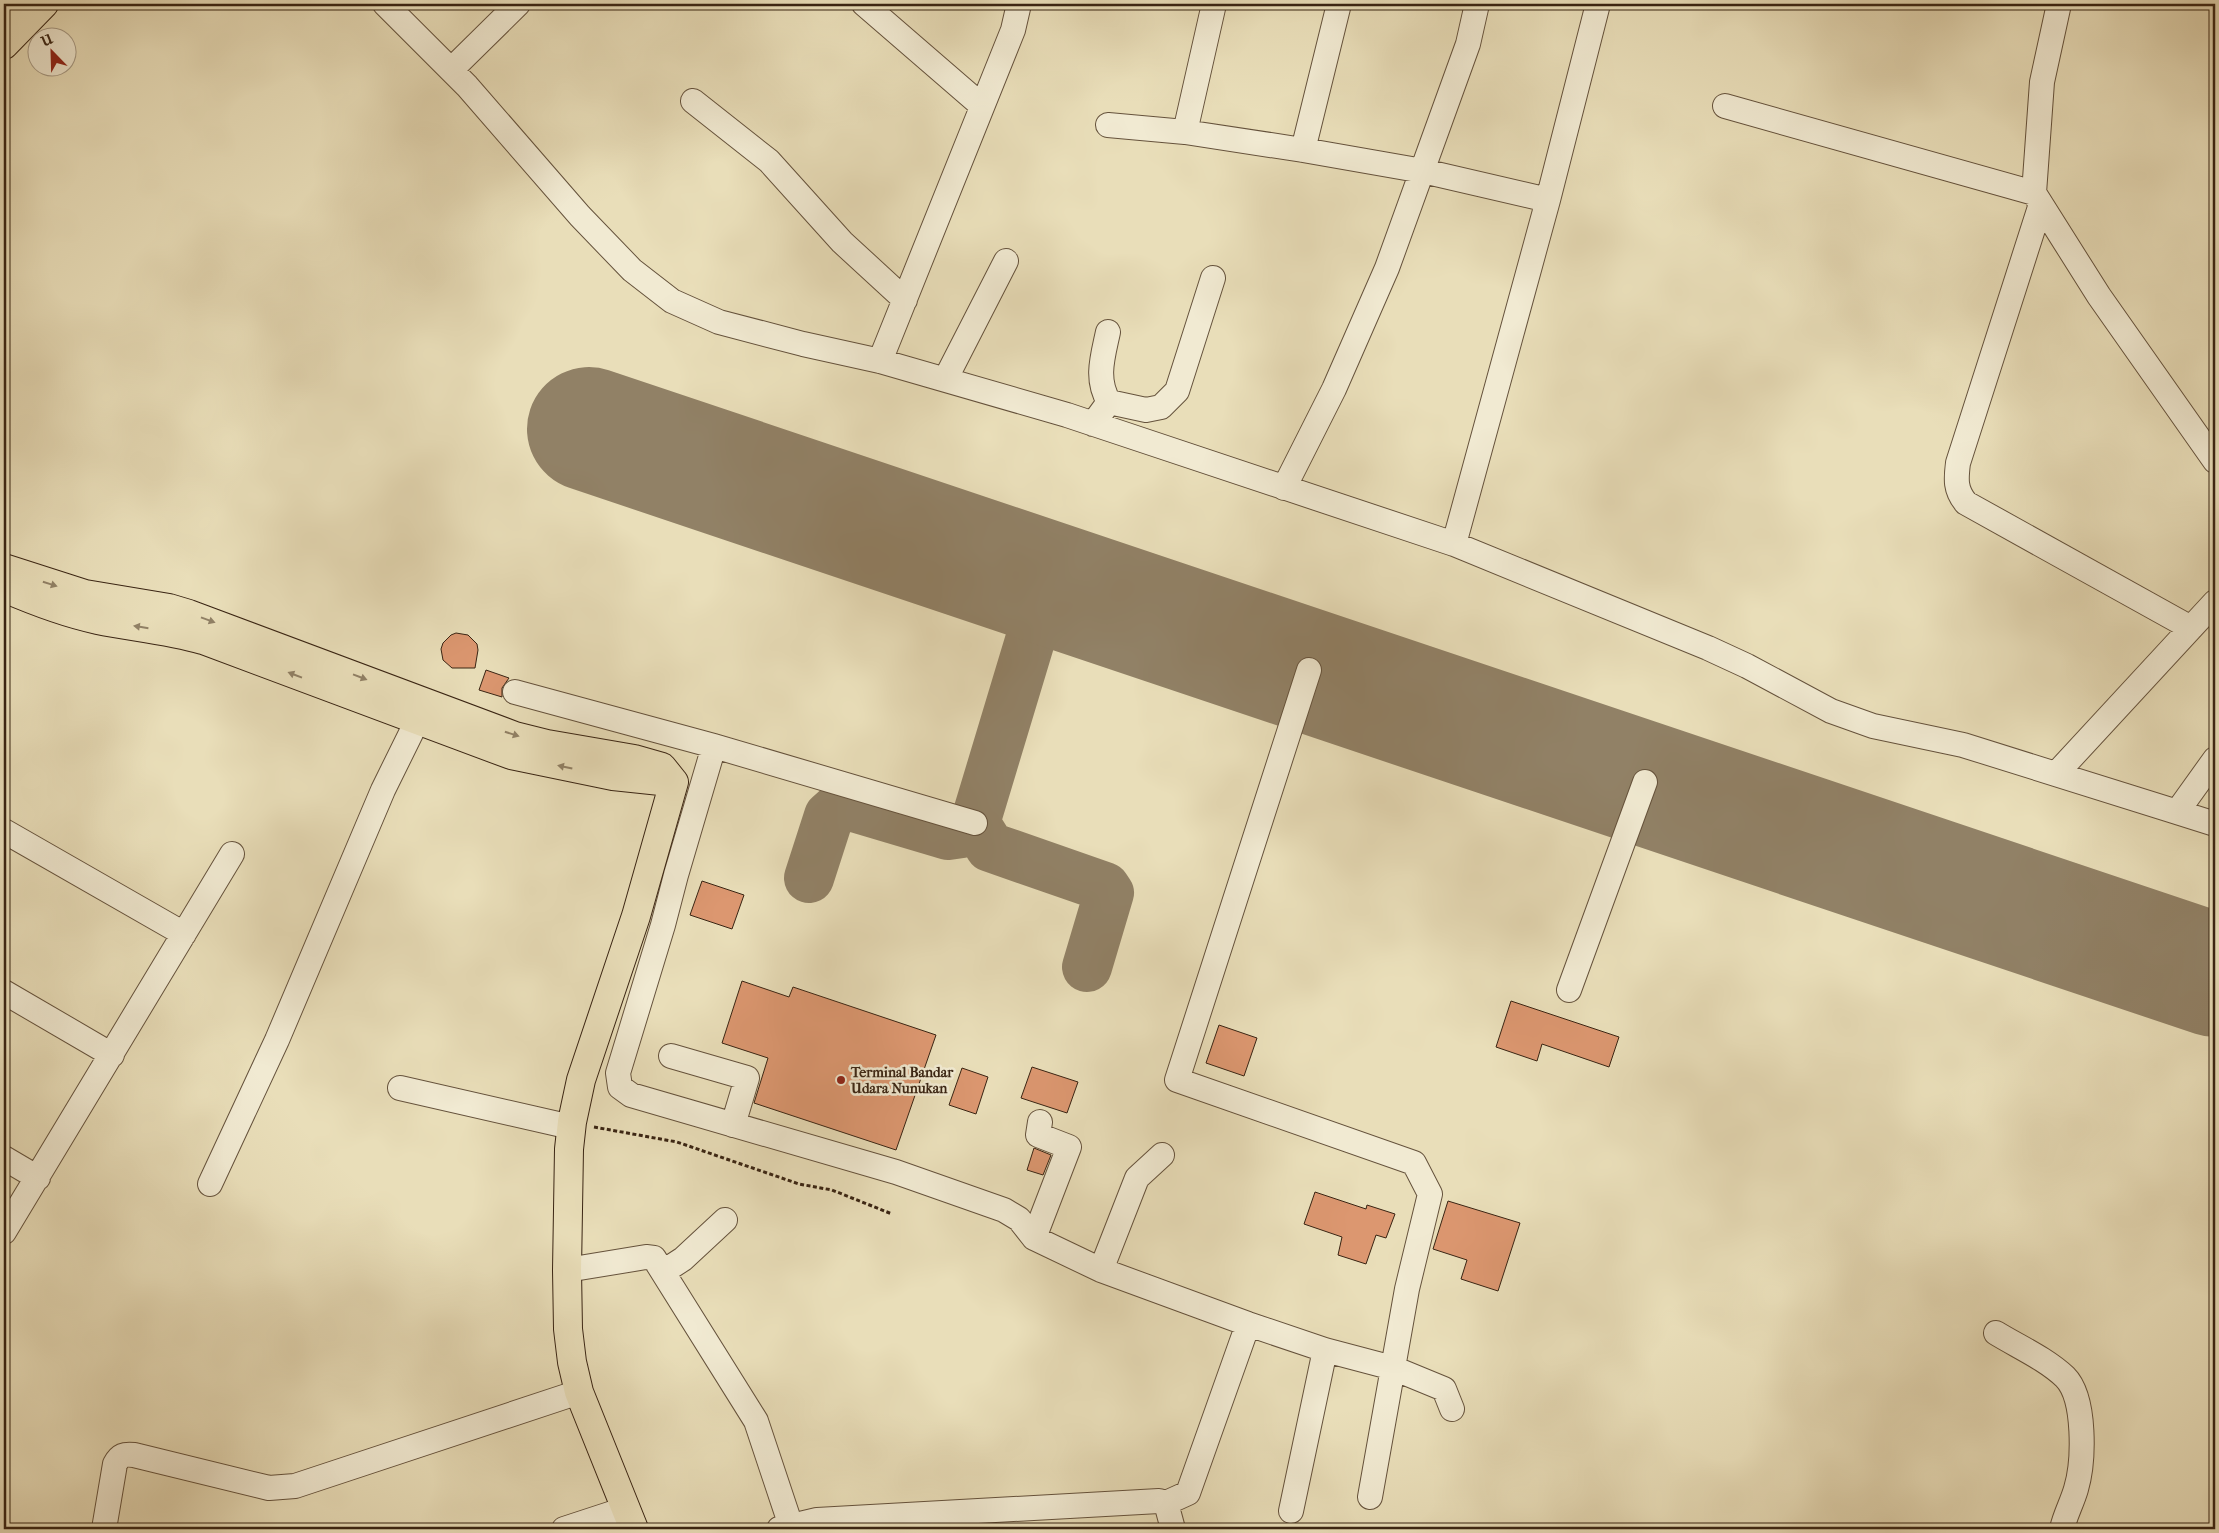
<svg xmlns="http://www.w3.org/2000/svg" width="2219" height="1533" font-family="'IM FELL French Canon',serif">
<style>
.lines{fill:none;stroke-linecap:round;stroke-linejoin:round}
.taxiway{stroke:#918166;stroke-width:50}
.runway{stroke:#918166;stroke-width:124}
.building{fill:#dc9770;stroke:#392413}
.minor-casing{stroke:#65523c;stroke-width:26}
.highway-casing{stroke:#392413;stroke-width:30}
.path{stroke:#392413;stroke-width:3;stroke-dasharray:4 2.5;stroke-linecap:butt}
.minor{stroke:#f1ead2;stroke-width:24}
.highway{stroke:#e9deb9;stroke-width:28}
.oneway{fill:#918166}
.poi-dot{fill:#8f2418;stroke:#f1ead2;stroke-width:2}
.labels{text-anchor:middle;stroke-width:5;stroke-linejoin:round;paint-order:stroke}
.poi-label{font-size:14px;font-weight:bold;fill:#392413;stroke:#f1ead2;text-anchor:start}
</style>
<rect width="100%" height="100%" fill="#e9deb9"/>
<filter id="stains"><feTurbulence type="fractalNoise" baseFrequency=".004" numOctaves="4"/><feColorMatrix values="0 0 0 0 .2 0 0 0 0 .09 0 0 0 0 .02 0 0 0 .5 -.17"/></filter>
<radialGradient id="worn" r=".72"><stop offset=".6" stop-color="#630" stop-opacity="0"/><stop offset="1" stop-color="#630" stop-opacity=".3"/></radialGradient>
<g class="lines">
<path class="taxiway" d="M 1035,624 L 1057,607 L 1086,595
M 975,823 L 990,847 L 1105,887 L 1109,893 L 1087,967
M 809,878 L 829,816 L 838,808 L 847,805 L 948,835 L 962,833 L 975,823 L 1035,624 L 1025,592 L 1011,570"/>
<path class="runway" d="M 589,429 L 2215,975"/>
</g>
<path class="building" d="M 456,633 L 468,635 L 477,644 L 478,650 L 475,668 L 452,668 L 443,660 L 441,649 L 443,643 L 451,635 Z
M 486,670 L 509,678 L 502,688 L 502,697 L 479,690 Z
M 702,881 L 744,895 L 732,929 L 690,915 Z
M 742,981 L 789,997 L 793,987 L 936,1035 L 896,1150 L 754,1103 L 768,1058 L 722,1043 Z
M 1511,1001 L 1619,1037 L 1609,1067 L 1542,1044 L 1537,1061 L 1496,1047 Z
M 1219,1025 L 1257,1038 L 1244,1076 L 1206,1063 Z
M 1032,1067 L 1078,1082 L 1067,1113 L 1021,1098 Z
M 962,1068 L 988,1077 L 976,1114 L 949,1105 Z
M 1034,1148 L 1051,1155 L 1043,1175 L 1027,1170 Z
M 1315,1192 L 1366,1209 L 1367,1205 L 1395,1214 L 1386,1238 L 1376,1235 L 1366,1264 L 1338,1255 L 1342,1237 L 1304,1224 Z
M 1448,1201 L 1520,1223 L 1498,1291 L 1461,1279 L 1467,1260 L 1433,1249 Z"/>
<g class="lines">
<defs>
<path id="minor" d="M 385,4 L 467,86 L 580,216 L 632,270 L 672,301 L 719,322 L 803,344 L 880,361 L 1067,415 L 1454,544 L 1708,648 L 1747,666 L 1831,711 L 1873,726 L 1963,745 L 2177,812 L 2215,759
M 864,4 L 982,106
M 1214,4 L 1185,132 L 1303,150
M 1339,4 L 1303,150 L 1423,171 L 1548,200
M 2059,4 L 2042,82 L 2034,193 L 2099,296 L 2215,461
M 451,70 L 518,4
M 693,101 L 769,161 L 842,242 L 905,300
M 1725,106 L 2034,193
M 1108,125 L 1185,132
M 2041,204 L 1958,463 C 1956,479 1955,490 1966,503 L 2191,628
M 1108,332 C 1103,356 1095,379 1109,402
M 880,361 L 1013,30 L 1019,4
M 946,378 L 1006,261
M 1093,424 L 1109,402 L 1146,410 L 1161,407 L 1177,391 L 1213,278
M 1284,488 L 1334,389 L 1387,268 L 1468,44 L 1477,4
M 1454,544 L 1548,200 L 1598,4
M 1309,670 L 1177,1080 L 1414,1163 L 1430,1194 L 1407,1289 L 1370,1497
M 515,692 L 714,746 L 975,823
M 714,746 L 676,875 L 663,925 L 618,1073 L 620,1087 L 631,1095 L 896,1172 L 1004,1210 L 1019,1219 L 1034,1238 L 1101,1270 L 1248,1324 L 1325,1350 L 1393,1368 L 1444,1389 L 1452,1409
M 2056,774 L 2215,602
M 2177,812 L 2215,824
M 4,831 L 184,934
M 1569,990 L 1645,782
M 4,992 L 112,1055
M 671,1056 L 747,1078 L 733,1125
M 400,1088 L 571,1127
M 4,1158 L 38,1178
M 210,1184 L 277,1040 L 383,790 L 417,721
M 4,1232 L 232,854
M 1034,1238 L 1069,1147 L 1038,1135 L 1040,1122
M 567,1270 L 646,1257 L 654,1258 L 756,1421 L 791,1526
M 1101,1270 L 1137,1178 L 1162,1155
M 663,1272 L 683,1259 L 725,1220
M 1996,1333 C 2019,1347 2046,1359 2065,1377 C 2086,1398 2084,1462 2076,1489 C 2072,1503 2065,1515 2062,1529
M 1166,1503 L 1188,1493 L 1248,1324
M 1291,1511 L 1325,1350
M 104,1529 L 115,1464 C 120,1455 124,1454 134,1455 L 269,1488 L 295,1486 L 579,1392
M 564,1529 L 625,1509
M 779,1529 L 817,1520 L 1159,1501 L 1166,1503 L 1173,1529"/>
<path id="highway" d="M 4,14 L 13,4
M 4,45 L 44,4
M 4,568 L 85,594 L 169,608 L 189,614 L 515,736 L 547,744 L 634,759 L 662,767 L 674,782
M 4,588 C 34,601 65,613 98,620 C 133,627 169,630 203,640 L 511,755 L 613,776 L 670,782
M 634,1529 L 579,1392 L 572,1362 L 568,1329 L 567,1270 L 569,1149 L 572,1122 L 581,1080 L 636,916 L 674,782"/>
</defs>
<use href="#minor" class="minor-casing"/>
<use href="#highway" class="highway-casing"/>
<path class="path" d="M 594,1127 L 677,1142 L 799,1184 L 832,1190 L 892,1214"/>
<use href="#minor" class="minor"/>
<use href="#highway" class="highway"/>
</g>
<defs><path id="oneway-solid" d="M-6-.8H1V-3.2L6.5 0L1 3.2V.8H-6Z" transform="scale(1.25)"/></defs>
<g class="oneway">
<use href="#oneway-solid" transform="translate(50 584) rotate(18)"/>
<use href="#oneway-solid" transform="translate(208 620) rotate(20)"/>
<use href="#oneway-solid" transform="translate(141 627) rotate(-171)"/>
<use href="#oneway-solid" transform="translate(295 675) rotate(-159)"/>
<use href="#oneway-solid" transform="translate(360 677) rotate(21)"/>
<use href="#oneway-solid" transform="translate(512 734) rotate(18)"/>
<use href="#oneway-solid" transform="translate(565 767) rotate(-168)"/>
</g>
<circle class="poi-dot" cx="841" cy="1080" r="5"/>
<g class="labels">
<g class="poi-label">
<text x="851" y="1077">Terminal Bandar<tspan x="851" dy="16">Udara Nunukan</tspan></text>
</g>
</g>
<rect width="2219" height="1533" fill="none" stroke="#e9deb9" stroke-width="20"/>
<rect x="5" y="5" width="2209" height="1523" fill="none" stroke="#392413" stroke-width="2.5"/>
<rect x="10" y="10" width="2199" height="1513" fill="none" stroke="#392413"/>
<g transform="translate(52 52) rotate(337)"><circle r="24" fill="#f1ead2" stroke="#a79b86"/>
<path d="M0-4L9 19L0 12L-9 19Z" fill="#8f2418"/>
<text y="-8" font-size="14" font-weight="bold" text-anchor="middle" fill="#392413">U</text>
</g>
<rect width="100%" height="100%" filter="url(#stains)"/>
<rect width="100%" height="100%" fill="url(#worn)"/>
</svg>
